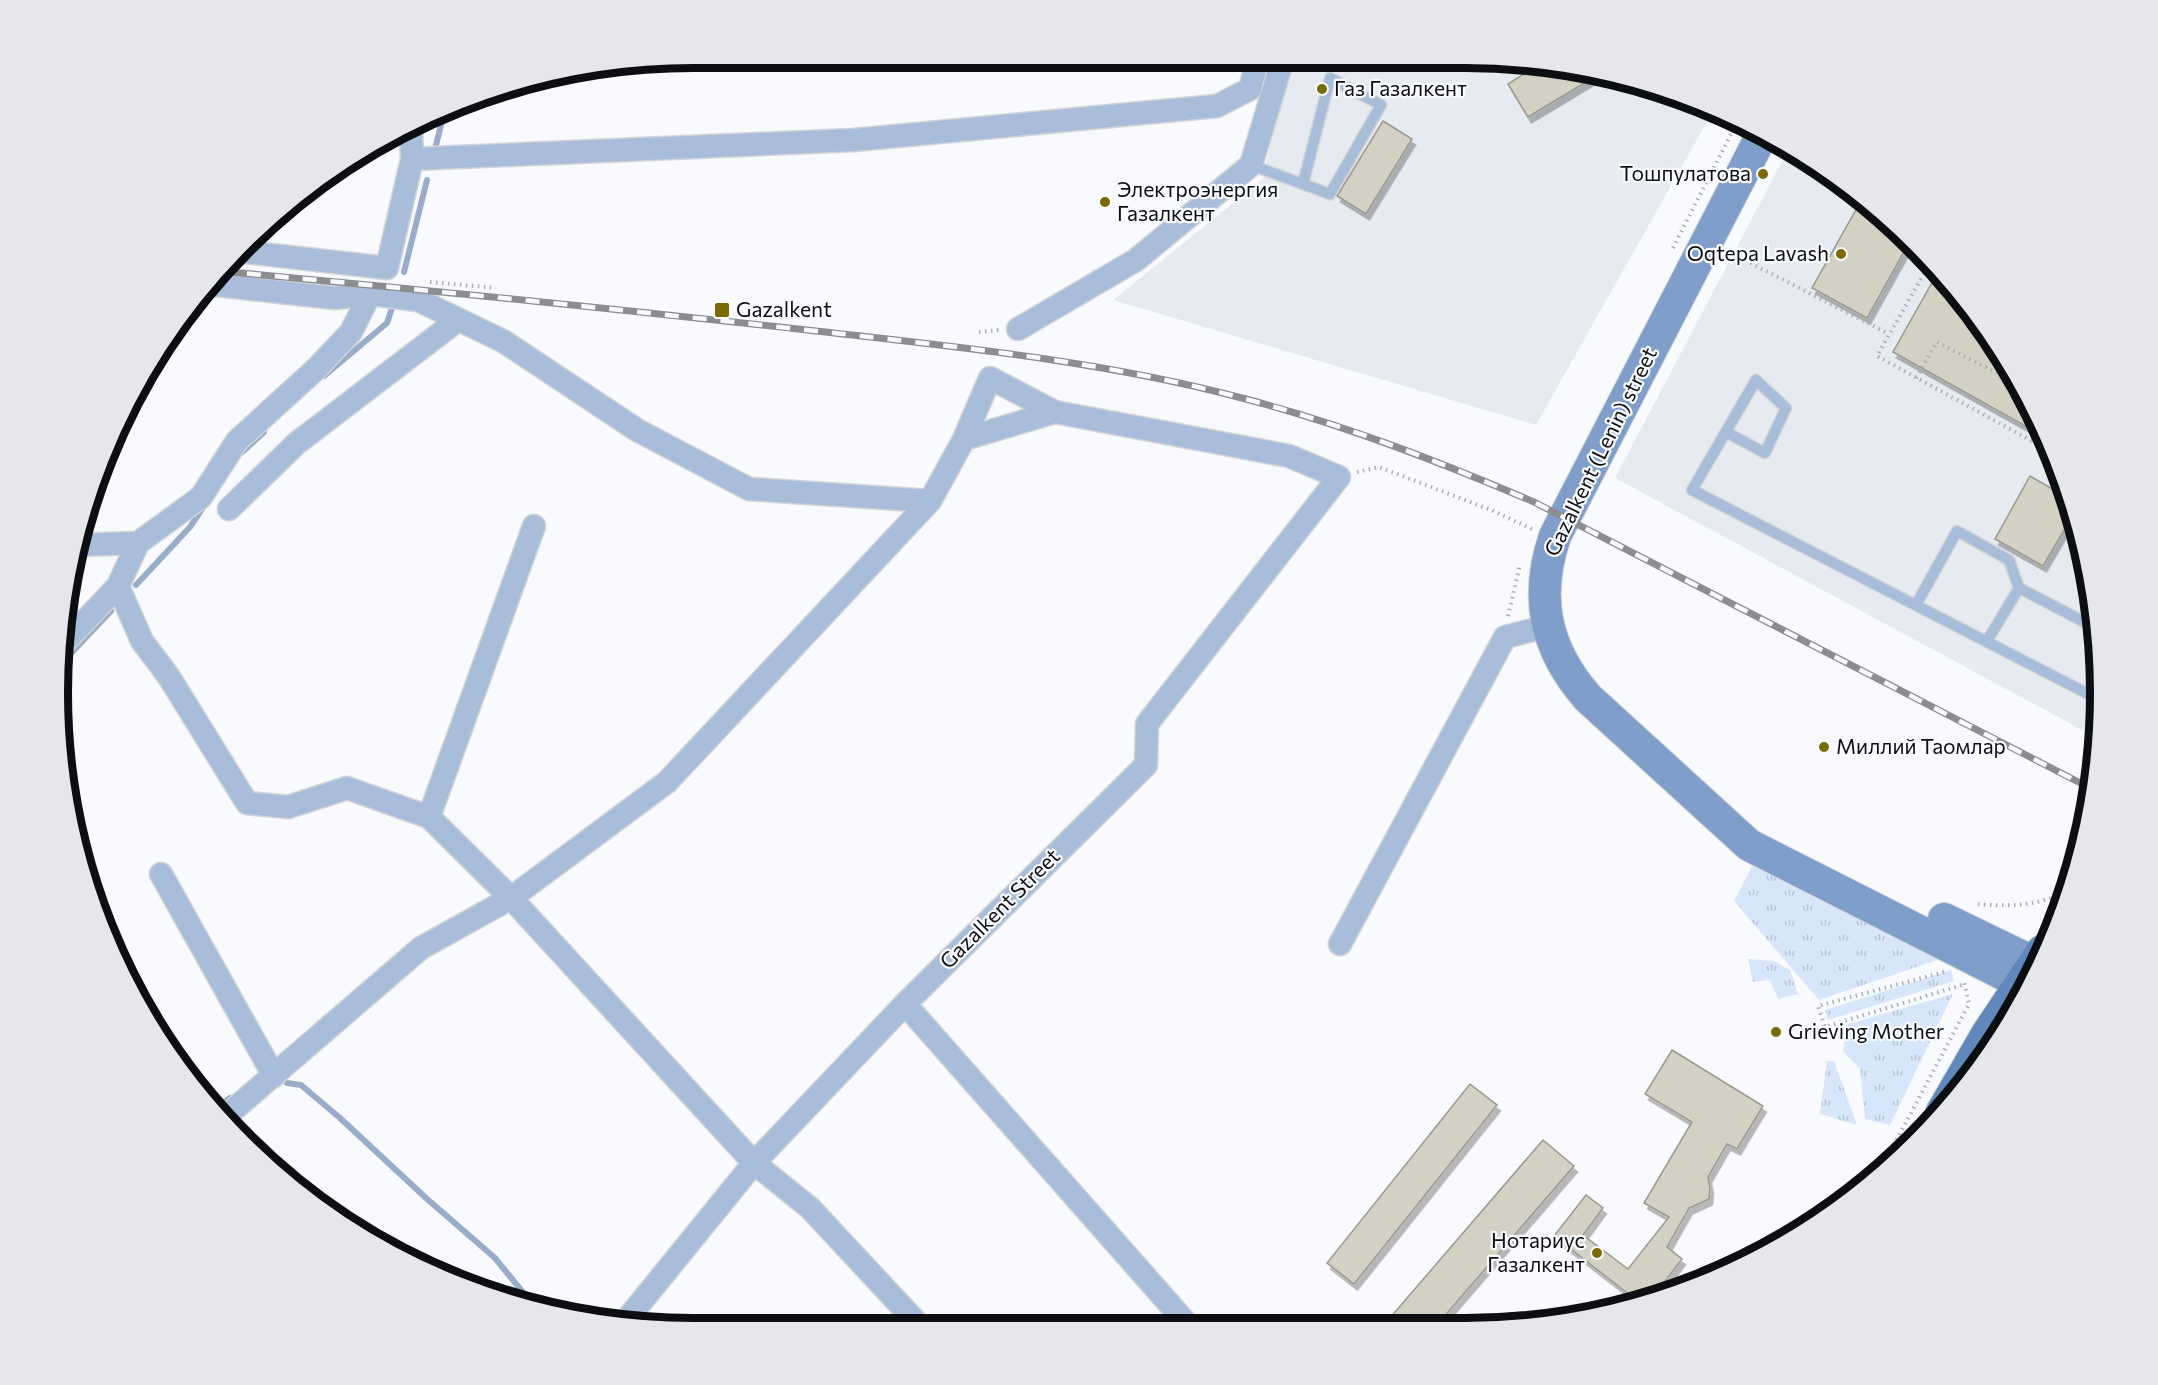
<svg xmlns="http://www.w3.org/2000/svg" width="2158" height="1385" font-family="Commissioner,sans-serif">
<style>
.built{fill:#e6ebf2}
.grass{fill:url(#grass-tufts)}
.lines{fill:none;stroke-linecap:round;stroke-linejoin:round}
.stream{stroke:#99adc8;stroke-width:6}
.building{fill:#d2d1c4;stroke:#9b998d;stroke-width:1.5;filter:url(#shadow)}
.lane-casing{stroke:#d3d4d7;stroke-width:13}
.street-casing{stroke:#d3d4d7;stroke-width:25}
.secondary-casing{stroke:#d3d4d7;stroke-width:34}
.primary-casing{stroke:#d3d4d7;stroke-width:35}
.path{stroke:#acaeb1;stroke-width:4;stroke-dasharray:1.5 4.5;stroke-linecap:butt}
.lane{stroke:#a8bdda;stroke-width:10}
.street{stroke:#a8bdda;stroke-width:22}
.secondary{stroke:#7f9ec9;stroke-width:32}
.primary{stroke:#6188bb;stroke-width:33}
.rail-casing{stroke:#8c8d91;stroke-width:7}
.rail{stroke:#f9fafd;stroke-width:4.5;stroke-dasharray:14;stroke-linecap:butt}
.poi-dot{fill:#7a6b05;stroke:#f9fafd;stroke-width:2}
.labels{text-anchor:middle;stroke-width:4.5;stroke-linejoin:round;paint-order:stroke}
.poi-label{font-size:21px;fill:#0c0e12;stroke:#f9fafd;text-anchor:start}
.street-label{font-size:21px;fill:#0c0e12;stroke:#f9fafd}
.rim{fill:none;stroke:#0c0e12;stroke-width:8}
</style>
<defs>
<pattern id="grass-tufts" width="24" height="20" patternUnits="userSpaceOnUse" patternTransform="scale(1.5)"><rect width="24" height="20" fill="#d7e6fa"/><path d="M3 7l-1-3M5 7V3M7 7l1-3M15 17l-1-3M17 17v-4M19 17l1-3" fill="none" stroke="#b7c4d5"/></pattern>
<filter id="shadow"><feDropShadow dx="3.5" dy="6" stdDeviation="0" flood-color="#0004"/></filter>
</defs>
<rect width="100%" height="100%" fill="#f9fafd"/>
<path class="built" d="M 1285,62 L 1549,62 L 1630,79 L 1697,104 L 1708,120 L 1536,425 L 1113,300 L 1264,178 Z
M 1788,150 L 1884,214 L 1969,305 L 2035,411 L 2079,528 L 2100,651 L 2097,738 L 1615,478 Z"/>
<path class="grass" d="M 1754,863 L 1940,959 L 1819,1000 L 1734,901 Z
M 1748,959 L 1774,961 L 1790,970 L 1798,994 L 1778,999 L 1770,980 L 1753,982 Z
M 1951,970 L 1954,981 L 1828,1020 L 1825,1010 Z
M 1953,994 L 1890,1125 L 1865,1119 L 1860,1069 L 1843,1051 L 1848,1024 Z
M 1827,1061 L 1834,1061 L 1857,1125 L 1820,1114 Z"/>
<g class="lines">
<path class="stream" d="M 436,145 L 444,113
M 404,272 L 427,180
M 324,376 L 387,323 L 394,302
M 240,454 L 264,432
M 136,585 L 190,527 L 204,506
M 60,665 L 111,611
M 287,1083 L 301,1085 L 340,1118 L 426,1198 L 495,1258 L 530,1301
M 218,1107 L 230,1098"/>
</g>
<path class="building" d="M 1543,62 L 1549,62 L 1601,73 L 1528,117 L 1508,84 Z
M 1383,121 L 1412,139 L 1366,214 L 1337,196 Z
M 1862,199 L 1884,214 L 1910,241 L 1867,318 L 1812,288 Z
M 1938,272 L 1969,305 L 2035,411 L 2045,437 L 1893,352 Z
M 2030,476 L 2068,498 L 2074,513 L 2043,566 L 1995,539 Z
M 1672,1050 L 1763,1106 L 1737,1149 L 1727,1144 L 1708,1177 L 1710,1188 L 1709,1199 L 1689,1208 L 1667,1247 L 1682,1259 L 1652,1298 L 1640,1303 L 1554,1236 L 1586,1195 L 1603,1208 L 1583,1235 L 1628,1269 L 1669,1217 L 1644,1203 L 1692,1122 L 1645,1094 Z
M 1470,1084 L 1497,1105 L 1354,1284 L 1327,1263 Z
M 1543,1140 L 1574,1166 L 1436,1326 L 1383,1326 Z"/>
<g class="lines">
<defs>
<path id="lane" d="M 1251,165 L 1330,194 L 1381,105 L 1330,78 L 1303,184
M 1726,432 L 1765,453 L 1786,408 L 1756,380 L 1692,490 L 2098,699
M 1916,605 L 1957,531 L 2009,560 L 2019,588 L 2096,628
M 1987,641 L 2019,588"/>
<path id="street" d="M 412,159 L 854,140 L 1217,106 L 1250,89 L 1257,62
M 236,251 L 387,268 L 412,159 L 411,129
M 207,284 L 335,298 L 370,294
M 1018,329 L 1136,260 L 1251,165 L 1282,62
M 964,439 L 1055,412
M 229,509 L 297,443 L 458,320
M 76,545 L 138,543 L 201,497 L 237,441 L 316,369 L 351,332 L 370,294 L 418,300 L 503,341 L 637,430 L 749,489 L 930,501
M 118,586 L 142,641 L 169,677 L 247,803 L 288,807 L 347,788 L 429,817 L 511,898 L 754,1163 L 810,1208 L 918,1324
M 62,645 L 118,586 L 138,543
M 429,817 L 534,526
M 161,874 L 274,1076
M 1340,944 L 1505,637 L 1548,626
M 905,1004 L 1188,1325
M 226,1116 L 421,948 L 511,898 L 667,782 L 930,501 L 964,439 L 990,378 L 1055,412 L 1289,456 L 1339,477 L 1147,724 L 1146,765 L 905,1004 L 754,1163 L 624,1323"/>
<path id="secondary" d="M 1763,133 L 1555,536 C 1534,598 1545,649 1588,698 L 1749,845 L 2027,986
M 1944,919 L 2037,964"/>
<path id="primary" d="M 1942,1113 L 1987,1035 L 2043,951"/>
</defs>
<use href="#lane" class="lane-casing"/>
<use href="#street" class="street-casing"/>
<use href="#secondary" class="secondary-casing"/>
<use href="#primary" class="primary-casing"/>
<path class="path" d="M 1673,248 L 1733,130 L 1733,117
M 1729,252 L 1889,334
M 1930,263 L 1877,356 L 2050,451
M 430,282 L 496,288
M 979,332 L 999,330
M 1916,378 L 1937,342 L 2018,384
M 1357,472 L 1379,467 L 1491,510 L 1532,529
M 1508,616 L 1520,565
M 1978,904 C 2007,907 2047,906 2069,888
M 1944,972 L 1818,1006 L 1825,1027 L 1965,984
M 1888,1156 L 1969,1004 L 1964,982"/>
<use href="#lane" class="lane"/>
<use href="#street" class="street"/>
<use href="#secondary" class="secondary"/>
<use href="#primary" class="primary"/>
<defs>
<path id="rail" d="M 219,271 C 418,289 617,309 816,331 C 958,347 1103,361 1242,398 C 1342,424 1438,461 1534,502 L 2092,789"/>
</defs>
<use href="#rail" class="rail-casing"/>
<use href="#rail" class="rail"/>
</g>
<g class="poi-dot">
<circle cx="1322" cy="89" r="6"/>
<circle cx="1763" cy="174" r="6"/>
<circle cx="1105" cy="202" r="6"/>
<circle cx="1841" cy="254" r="6"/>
<rect x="714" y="302" width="16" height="16" rx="3"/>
<circle cx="1824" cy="747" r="6"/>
<circle cx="1776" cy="1032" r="6"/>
<circle cx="1597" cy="1253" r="6"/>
</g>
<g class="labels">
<g class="poi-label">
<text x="1334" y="96">Газ Газалкент</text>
<text x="1751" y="181" text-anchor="end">Тошпулатова</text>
<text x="1117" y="197">Электроэнергия<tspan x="1117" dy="24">Газалкент</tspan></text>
<text x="1829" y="261" text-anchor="end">Oqtepa Lavash</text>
<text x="736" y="317">Gazalkent</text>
<text x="1836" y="754">Миллий Таомлар</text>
<text x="1788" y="1039">Grieving Mother</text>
<text x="1585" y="1248" text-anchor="end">Нотариус<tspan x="1585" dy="24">Газалкент</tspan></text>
</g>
<g class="street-label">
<text transform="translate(1601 452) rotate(-64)" y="7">Gazalkent (Lenin) street</text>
<text transform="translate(1000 909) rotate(-45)" y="7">Gazalkent Street</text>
</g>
</g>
<path d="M0 0H2158V1385H0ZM693 68H1465A625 625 0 0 1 2090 693V693A625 625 0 0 1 1465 1318H693A625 625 0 0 1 68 693V693A625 625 0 0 1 693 68Z" fill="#e6e7ea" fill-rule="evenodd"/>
<path class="rim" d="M693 68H1465A625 625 0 0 1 2090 693V693A625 625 0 0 1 1465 1318H693A625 625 0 0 1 68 693V693A625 625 0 0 1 693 68Z"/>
</svg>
